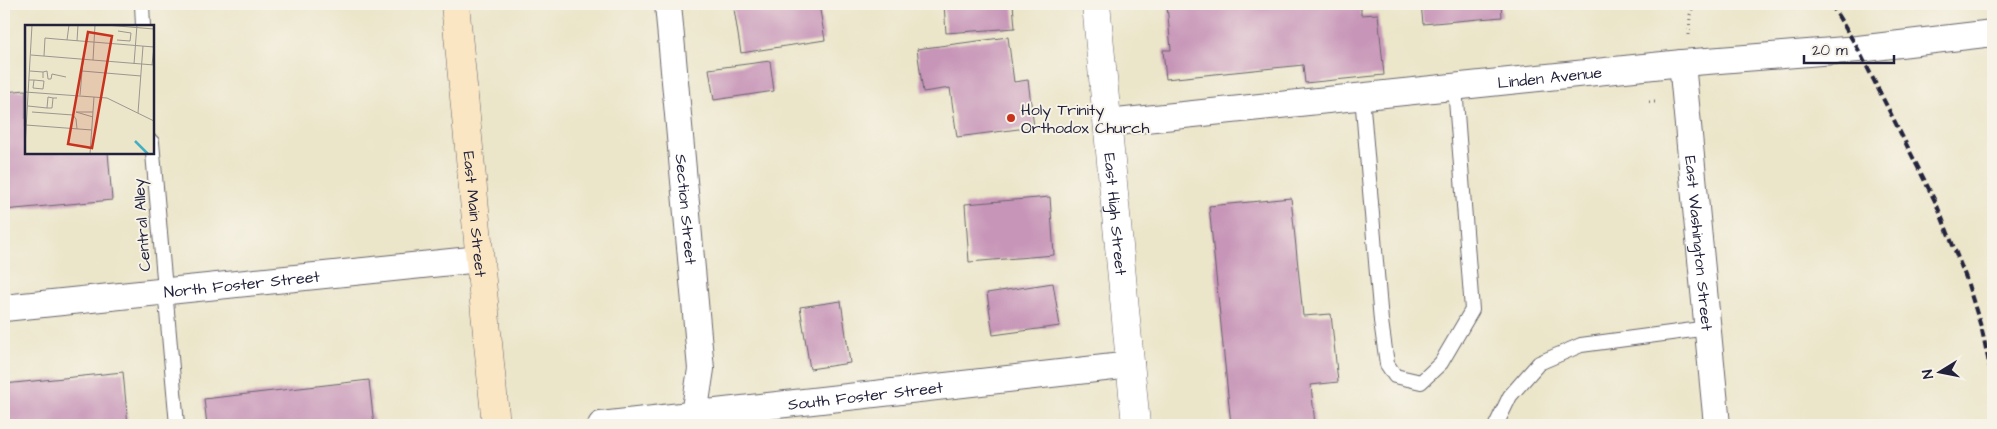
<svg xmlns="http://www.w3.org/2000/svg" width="1997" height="429" font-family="'Architects Daughter',sans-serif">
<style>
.building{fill:#c795b8}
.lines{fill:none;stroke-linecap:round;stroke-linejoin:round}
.service-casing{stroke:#68666d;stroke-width:16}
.minor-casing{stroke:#68666d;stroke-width:28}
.tertiary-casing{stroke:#68666d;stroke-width:29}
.secondary-casing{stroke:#68666d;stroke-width:29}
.path{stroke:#68666d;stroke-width:3;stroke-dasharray:1 4;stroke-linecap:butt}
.service{stroke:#fff;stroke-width:14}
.minor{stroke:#fff;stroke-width:26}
.tertiary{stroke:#fff;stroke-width:28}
.secondary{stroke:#fbe6c4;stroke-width:28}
.rail{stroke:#22223b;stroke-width:4;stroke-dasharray:8 4;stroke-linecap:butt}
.poi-dot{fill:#c8321e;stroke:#f7f3e8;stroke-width:2}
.labels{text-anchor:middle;stroke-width:4;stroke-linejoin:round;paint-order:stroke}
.street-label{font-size:16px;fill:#22223b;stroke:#f7f3e8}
.poi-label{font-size:16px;fill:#22223b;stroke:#f7f3e8;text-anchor:start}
.inset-river{fill:none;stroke:#43afc2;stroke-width:2.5}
.inset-road{fill:none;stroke:#9b9790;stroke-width:1}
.view{fill:#c8321e;fill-opacity:0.15;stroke:#c8321e;stroke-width:2.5}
.inset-edge{fill:none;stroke:#22223b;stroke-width:2.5}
</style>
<rect width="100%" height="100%" fill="#f7f3e8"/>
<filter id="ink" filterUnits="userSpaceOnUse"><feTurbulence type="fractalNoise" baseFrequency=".02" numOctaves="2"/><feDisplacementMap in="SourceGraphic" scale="10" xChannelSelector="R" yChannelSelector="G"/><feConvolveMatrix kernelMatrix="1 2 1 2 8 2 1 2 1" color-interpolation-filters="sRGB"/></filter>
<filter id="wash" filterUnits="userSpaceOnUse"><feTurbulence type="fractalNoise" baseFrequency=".0096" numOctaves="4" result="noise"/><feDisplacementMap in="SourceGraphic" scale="20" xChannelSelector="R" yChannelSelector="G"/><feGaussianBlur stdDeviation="1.12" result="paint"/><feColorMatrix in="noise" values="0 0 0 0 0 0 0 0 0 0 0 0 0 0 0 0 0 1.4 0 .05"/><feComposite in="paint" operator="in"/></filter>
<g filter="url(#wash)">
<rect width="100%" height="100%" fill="#ebe5c9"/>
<g id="blocks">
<path class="building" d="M 768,4 L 819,4 L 825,40 L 741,53 L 734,9 Z
M 944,4 L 1013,4 L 1015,28 L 946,33 Z
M 1180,4 L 1346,4 L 1346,7 L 1361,5 L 1361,15 L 1378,14 L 1384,75 L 1305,83 L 1303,65 L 1166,79 L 1163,50 L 1171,50 L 1167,5 Z
M 1421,4 L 1501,4 L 1502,17 L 1423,24 Z
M 1008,37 L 1014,82 L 1028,80 L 1034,127 L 957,137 L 950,88 L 923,92 L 917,49 Z
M 770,61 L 774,91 L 714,100 L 709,69 Z
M 26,90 L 26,152 L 108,152 L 112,200 L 4,210 L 4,92 Z
M 1050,197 L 1054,255 L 969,262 L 965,204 Z
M 1291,198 L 1303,316 L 1331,314 L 1338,382 L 1311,385 L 1315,425 L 1231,425 L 1209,206 Z
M 1053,283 L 1060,326 L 993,335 L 987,293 Z
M 841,301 L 850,363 L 810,369 L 800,307 Z
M 123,372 L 128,425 L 4,425 L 4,384 Z
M 369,380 L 374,425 L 207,425 L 204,399 Z"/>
</g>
</g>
<g filter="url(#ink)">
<use href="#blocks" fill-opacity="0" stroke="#68666d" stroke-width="1"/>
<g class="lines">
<defs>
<path id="service" d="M 142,4 L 143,26
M 1362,96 L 1381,321 L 1387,364 L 1395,376 L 1421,382 L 1441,363 L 1472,310 L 1455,87
M 152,142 L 177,425
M 1496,425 L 1510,396 L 1539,363 L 1581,345 L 1708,328"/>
<g id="minor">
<path id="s1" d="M 668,4 L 701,369 L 694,415"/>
<path id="s2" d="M 1682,63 L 1717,425"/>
<path id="s3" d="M 1107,123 L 1682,63 L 1858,49 L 1993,33"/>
<path id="s4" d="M 4,308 L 480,259"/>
<path id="s5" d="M 601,425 L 1131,365"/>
</g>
<g id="tertiary">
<path id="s6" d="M 1096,4 L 1136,425"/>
</g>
<g id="secondary">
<path id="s7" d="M 455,4 L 496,425"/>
</g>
</defs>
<use href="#service" class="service-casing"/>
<use href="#minor" class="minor-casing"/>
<use href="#tertiary" class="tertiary-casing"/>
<use href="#secondary" class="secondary-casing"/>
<path class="path" d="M 1689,35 L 1690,15 L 1694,4
M 1649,102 L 1657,102"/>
<use href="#service" class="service"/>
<use href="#minor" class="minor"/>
<use href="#tertiary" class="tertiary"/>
<use href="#secondary" class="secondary"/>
<path class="rail" d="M 1831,4 L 1858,49 L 1936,203 L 1966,278 L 1982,330 L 1993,382"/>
</g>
</g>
<circle class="poi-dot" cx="1011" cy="118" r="5"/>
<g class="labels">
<g class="street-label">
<text dy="6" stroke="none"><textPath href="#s3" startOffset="445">Linden Avenue</textPath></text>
<text dy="6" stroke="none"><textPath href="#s1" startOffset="206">Section Street</textPath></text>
<text dy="6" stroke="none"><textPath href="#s7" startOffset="211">East Main Street</textPath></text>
<text dy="6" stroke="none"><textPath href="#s6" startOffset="211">East High Street</textPath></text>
<text transform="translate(141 225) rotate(-94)" y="6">Central Alley</text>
<text dy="6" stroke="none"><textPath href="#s2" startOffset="181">East Washington Street</textPath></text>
<text dy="6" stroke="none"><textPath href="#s4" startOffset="239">North Foster Street</textPath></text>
<text dy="6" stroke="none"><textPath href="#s5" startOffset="266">South Foster Street</textPath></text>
</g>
<g class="poi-label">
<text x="1021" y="115">Holy Trinity<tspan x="1021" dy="18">Orthodox Church</tspan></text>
</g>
</g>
<g transform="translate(25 25)">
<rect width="129" height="129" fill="#ebe5c9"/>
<path class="inset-river" d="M 110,116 L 123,129"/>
<path class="inset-road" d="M 81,0 L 129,4M 42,15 L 44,0M 92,15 L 105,16 L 106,8 L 93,6M 52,16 L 53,0M 6,30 L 129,40M 19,31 L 20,13 L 31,14 L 129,22 L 127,40M 68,35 L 70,0M 109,39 L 112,0M 5,46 L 18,47 L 18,53M 57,46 L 116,51M 18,47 L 22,46 L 23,54 L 26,54 L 27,49 L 41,52M 4,55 L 9,55 L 19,56 L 18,64 L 8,63 L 9,55M 0,67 L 82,73 L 129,96M 55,70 L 58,35M 28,73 L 27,83 L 22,83 L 23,72 L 28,73 L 32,73M 3,81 L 22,83M 7,87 L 48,90 L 51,94 L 52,104M 113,88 L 118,21M 68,92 L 51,87 L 68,87M 1,100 L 67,105M 0,122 L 7,0M 65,129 L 69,72"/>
<path class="view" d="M 63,7 L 87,11 L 67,123 L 43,119 Z"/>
<rect width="129" height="129" class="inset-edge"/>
</g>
<rect width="1997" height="429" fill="none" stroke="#f7f3e8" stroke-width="20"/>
<g transform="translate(1940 372) rotate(260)" stroke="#f7f3e8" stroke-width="4" paint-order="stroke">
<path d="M0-4L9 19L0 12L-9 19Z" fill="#22223b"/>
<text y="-8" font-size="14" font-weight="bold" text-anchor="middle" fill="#22223b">N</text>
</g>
<path d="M1804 55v8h90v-8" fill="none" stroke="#22223b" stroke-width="2.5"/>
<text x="1812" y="55" font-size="15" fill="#22223b" stroke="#f7f3e8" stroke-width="4" paint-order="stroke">20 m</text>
</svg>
